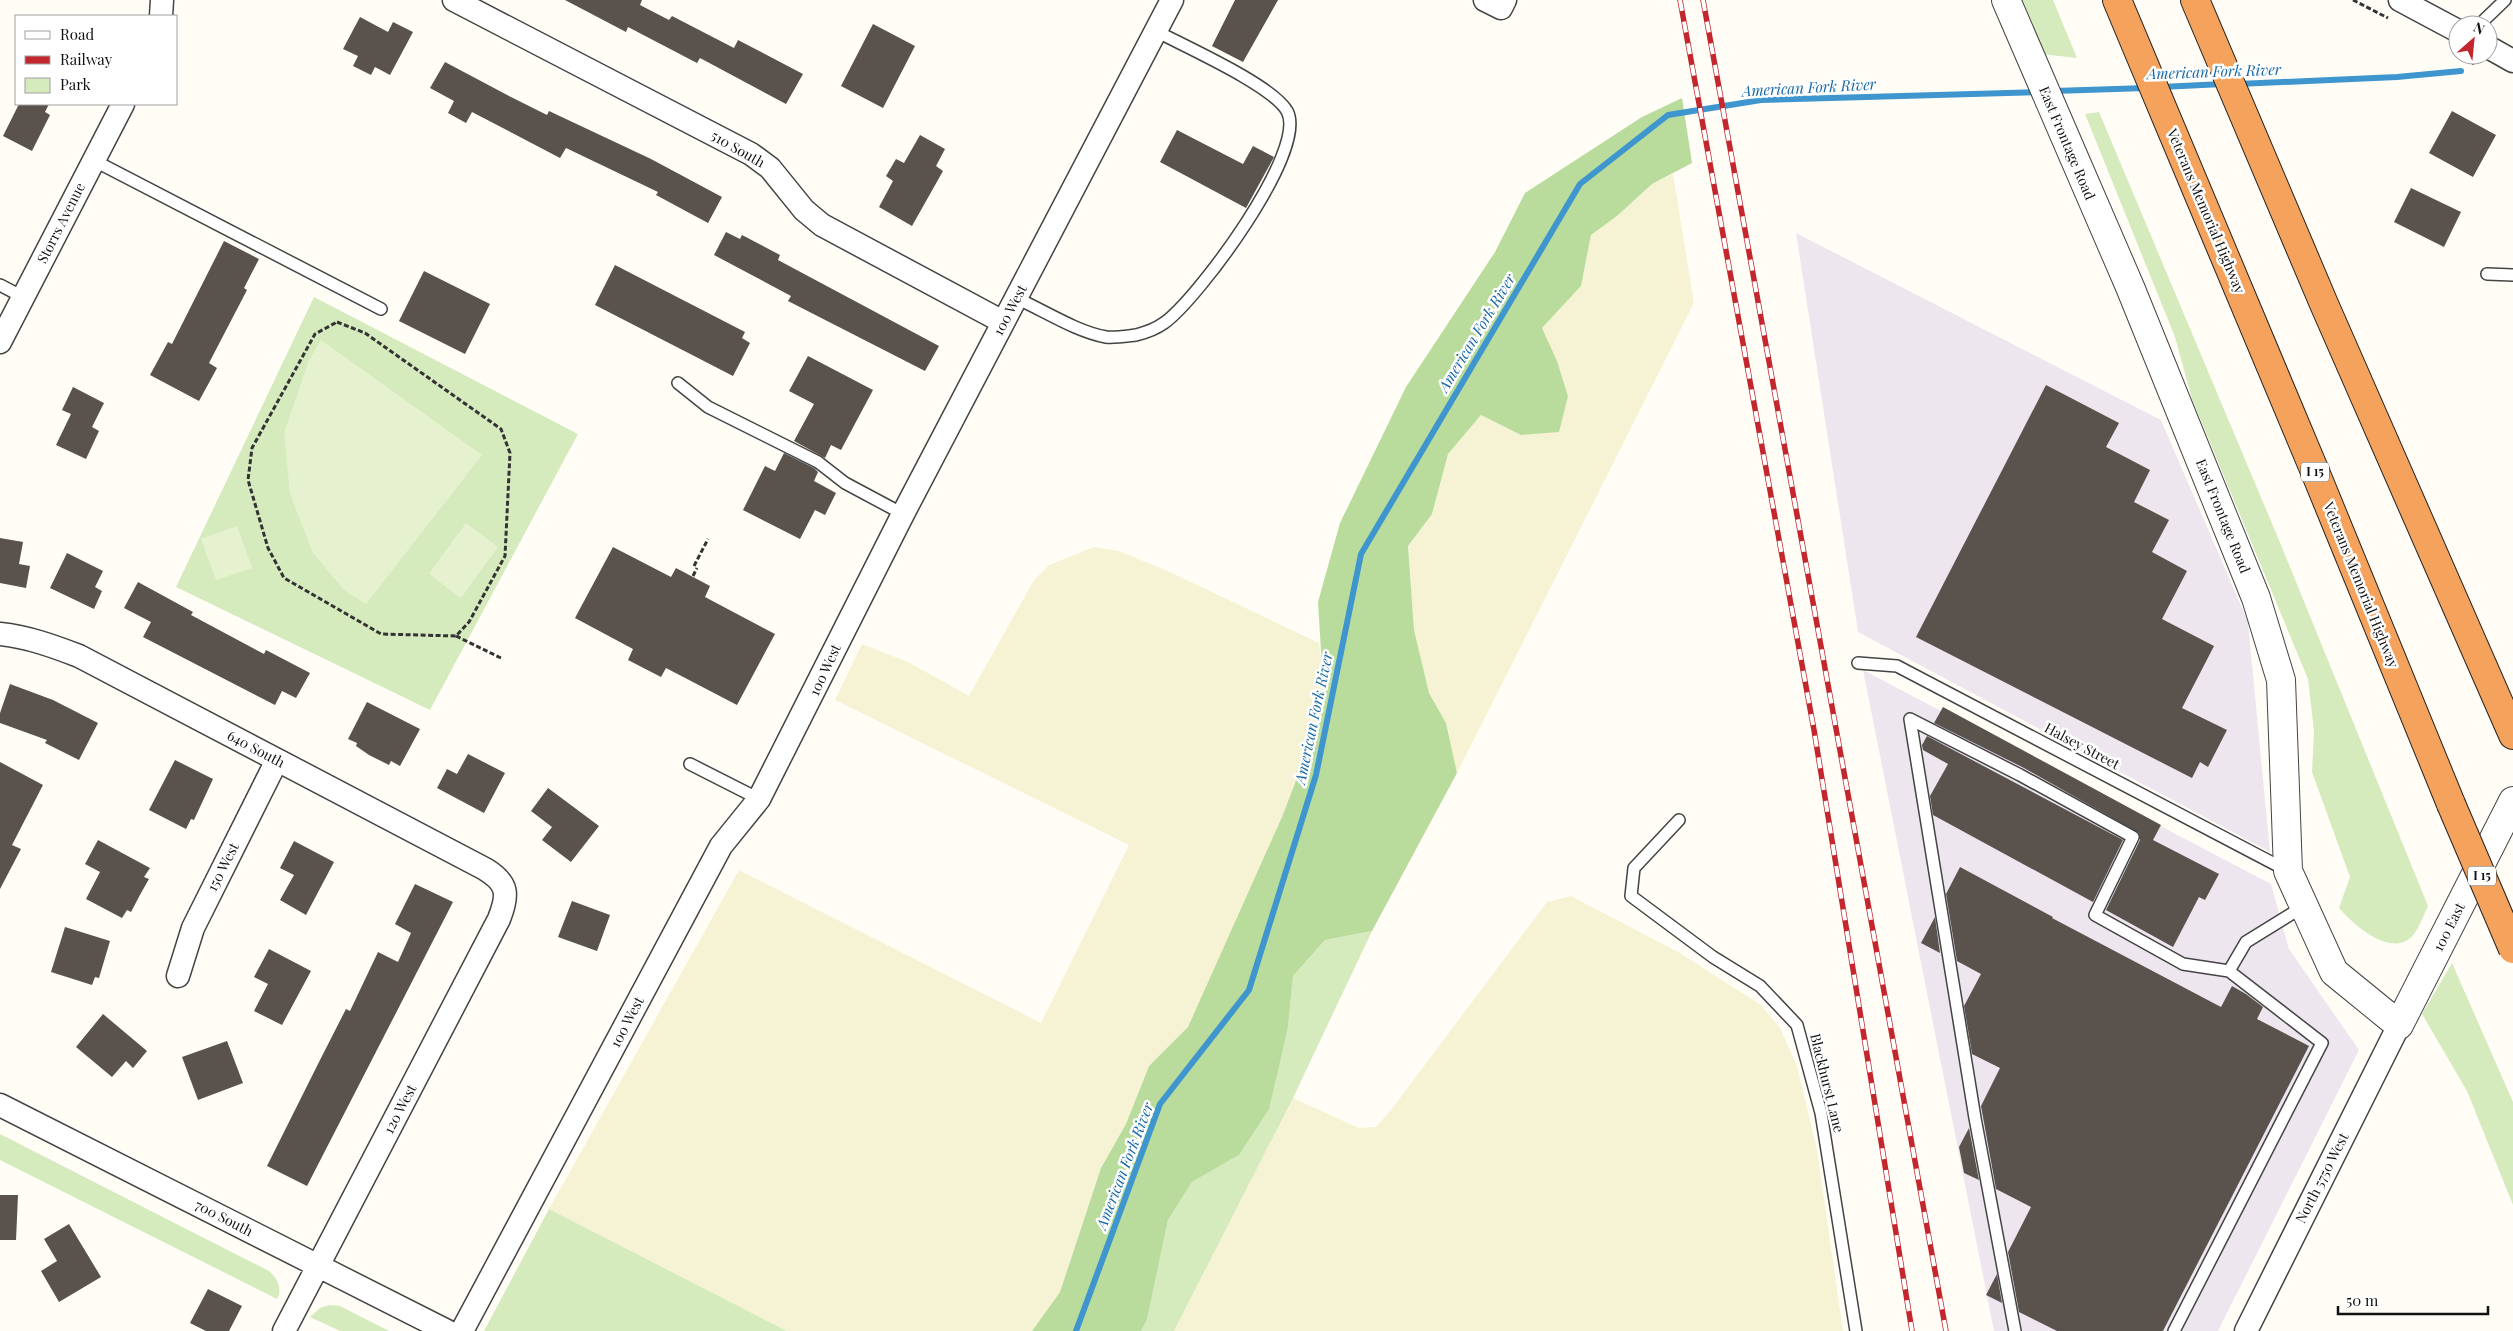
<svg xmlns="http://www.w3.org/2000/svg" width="2513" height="1331" font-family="'Playfair Display',serif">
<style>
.industrial{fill:#eee6ef}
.farmland{fill:#f6f3d4}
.green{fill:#d5ebbd}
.forest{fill:#b9dc9c}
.pitch{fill:#e6f2cf}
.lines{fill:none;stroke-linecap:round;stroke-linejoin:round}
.stream{stroke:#3f96cf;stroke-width:6}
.building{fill:#5a524d}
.service-casing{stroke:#444;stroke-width:14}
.minor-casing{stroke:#444;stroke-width:25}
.tertiary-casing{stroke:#444;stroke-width:30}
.motorway-casing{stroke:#222;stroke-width:30}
.path{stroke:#333;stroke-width:3;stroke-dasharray:5 2.5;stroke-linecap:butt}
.service{stroke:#fff;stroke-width:11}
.minor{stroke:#fff;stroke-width:22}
.tertiary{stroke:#fff;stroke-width:28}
.motorway{stroke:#f5a25d;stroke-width:28}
.rail-casing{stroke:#c4262e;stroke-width:5.5}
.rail{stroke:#fff;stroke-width:4;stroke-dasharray:11;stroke-linecap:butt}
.motorway-bridge-casing{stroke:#222;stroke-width:30;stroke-linecap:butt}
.motorway-bridge{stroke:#f5a25d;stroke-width:28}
.labels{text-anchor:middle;stroke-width:5;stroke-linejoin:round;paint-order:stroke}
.shield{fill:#fff;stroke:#585858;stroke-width:1}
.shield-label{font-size:12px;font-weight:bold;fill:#111}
.street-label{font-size:14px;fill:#111;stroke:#fff}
.water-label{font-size:15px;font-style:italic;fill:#1768a6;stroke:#fff}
</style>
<rect width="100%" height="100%" fill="#fffdf5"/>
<path class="industrial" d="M 1796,233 L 2161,420 L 2248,622 L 2270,852 L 1858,632 Z
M 1863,670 L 2271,884 L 2289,949 L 2359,1050 L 2218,1331 L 1994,1331 Z"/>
<path class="farmland" d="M 1673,174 L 1694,303 L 1457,773 L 1446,723 L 1429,693 L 1414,630 L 1408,546 L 1432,514 L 1448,454 L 1481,415 L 1521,435 L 1568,396 L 1557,361 L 1542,328 L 1581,286 L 1591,235 L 1617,216 L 1652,184 Z
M 1094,547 L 1119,551 L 1170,572 L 1319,643 L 1323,684 L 1310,744 L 1282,817 L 1214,973 L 1188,1027 L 1149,1066 L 1126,1124 L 1101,1168 L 1060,1292 L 1032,1331 L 787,1331 L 549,1209 L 739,870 L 1041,1023 L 1129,845 L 835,700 L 862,644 L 908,662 L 969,696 L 1034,580 L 1049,565 Z
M 1571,896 L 1680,953 L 1761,1005 L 1780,1028 L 1797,1066 L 1817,1150 L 1843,1331 L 1174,1331 L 1293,1098 L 1359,1128 L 1376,1127 L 1391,1110 L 1547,902 Z"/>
<path class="green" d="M 2018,0 L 2053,0 L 2077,58 L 2041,54 Z
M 2099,112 L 2281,545 L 2428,906 C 2424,914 2420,926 2414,934 C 2393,961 2353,924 2339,908 L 2350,877 L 2312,772 L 2314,731 L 2308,679 L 2192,399 L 2175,337 L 2085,114 Z
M 314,297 L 578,434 L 430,710 L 176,587 Z
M 1372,931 L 1293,1098 L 1174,1331 L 1141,1331 L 1147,1320 L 1168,1220 L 1192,1182 L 1239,1155 L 1288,1027 L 1293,976 L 1325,940 Z
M 2452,963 L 2513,1102 L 2513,1205 L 2467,1091 L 2422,1014 Z
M 0,1134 L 269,1271 C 277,1278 283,1288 277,1299 L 0,1160 Z
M 549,1209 L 787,1331 L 484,1331 Z
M 329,1305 L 340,1306 L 389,1331 L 340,1331 L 310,1317 L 320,1308 Z"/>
<path class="forest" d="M 1682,98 L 1692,163 L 1652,184 L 1617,216 L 1591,235 L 1581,286 L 1542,328 L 1557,361 L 1568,396 L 1559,432 L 1521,435 L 1481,415 L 1448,454 L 1432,514 L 1408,546 L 1414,630 L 1429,693 L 1446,723 L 1457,773 L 1372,931 L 1325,940 L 1293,976 L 1288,1027 L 1269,1109 L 1239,1155 L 1192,1182 L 1168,1220 L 1147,1320 L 1141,1331 L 1032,1331 L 1060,1292 L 1101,1168 L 1126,1124 L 1149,1066 L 1188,1027 L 1282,817 L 1310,744 L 1323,684 L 1318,602 L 1340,523 L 1406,387 L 1495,252 L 1525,193 L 1642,117 Z"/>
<path class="pitch" d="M 321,340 L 482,455 L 366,604 L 344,590 L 313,553 L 290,494 L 284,433 L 309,360 Z
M 466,523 L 498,547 L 461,598 L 429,574 Z
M 237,526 L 252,568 L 216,580 L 201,539 Z"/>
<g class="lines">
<path class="stream" d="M 2238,84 L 2397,77 L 2461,71
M 2161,87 L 2223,84
M 2054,91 L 2146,88
M 1076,1331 L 1160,1104 L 1249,990 L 1316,775 L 1361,554 L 1580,184 L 1668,115 L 1761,100 L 2039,92"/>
</g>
<path class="building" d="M 565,0 L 642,0 L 640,5 L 669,20 L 672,16 L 734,48 L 738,40 L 803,74 L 786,104 L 700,58 L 697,63 L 628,27 L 626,32 Z
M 1235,0 L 1278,0 L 1243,62 L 1212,46 Z
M 360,17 L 388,32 L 393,22 L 413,32 L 390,75 L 375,67 L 371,75 L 353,66 L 358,56 L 343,49 Z
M 873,24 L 915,46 L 883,108 L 841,86 Z
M 445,62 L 511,97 L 547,115 L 549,111 L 651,159 L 722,197 L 708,223 L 656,195 L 658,192 L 566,148 L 560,158 L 472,112 L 466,123 L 448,113 L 454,101 L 430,88 Z
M 19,104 L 49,104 L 45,112 L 50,115 L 32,151 L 3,136 Z
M 2452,111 L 2496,135 L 2473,177 L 2429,153 Z
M 1177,130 L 1243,164 L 1253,146 L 1274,157 L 1246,208 L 1160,162 Z
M 920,135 L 945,149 L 936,166 L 943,171 L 912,226 L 879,207 L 893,181 L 886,176 L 896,159 L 904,163 Z
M 2411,188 L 2461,212 L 2444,247 L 2394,222 Z
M 726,232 L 740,239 L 742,235 L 780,255 L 778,260 L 939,346 L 925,371 L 788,301 L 791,296 L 714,255 Z
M 224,241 L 259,259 L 244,288 L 247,290 L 209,363 L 217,368 L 199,401 L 150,375 L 168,342 L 172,344 Z
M 615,265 L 745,332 L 742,338 L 750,343 L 733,376 L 595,305 Z
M 424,271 L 490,304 L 465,354 L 399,321 Z
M 808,356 L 873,390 L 841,450 L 831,445 L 825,458 L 794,441 L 814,404 L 789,391 Z
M 2046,385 L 2119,423 L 2106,447 L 2150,470 L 2134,502 L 2169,520 L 2152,552 L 2187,571 L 2162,619 L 2214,646 L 2182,708 L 2227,730 L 2208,767 L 2200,762 L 2192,778 L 1916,637 Z
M 73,387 L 104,403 L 92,427 L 99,431 L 86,459 L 56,445 L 71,414 L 62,410 Z
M 784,453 L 814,468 L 818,472 L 814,481 L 836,493 L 825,515 L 815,510 L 800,539 L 743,510 L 765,466 L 775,471 Z
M 0,538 L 23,542 L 19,564 L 30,566 L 26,588 L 0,583 Z
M 613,547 L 671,577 L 676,568 L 710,586 L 705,597 L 775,634 L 737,705 L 666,668 L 661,677 L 628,660 L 633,649 L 575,618 Z
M 67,553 L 103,571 L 95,587 L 102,591 L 94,609 L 50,588 Z
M 138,582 L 193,612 L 191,615 L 264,654 L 266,650 L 310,673 L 296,698 L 282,691 L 275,705 L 143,637 L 151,622 L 124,608 Z
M 10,684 L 53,700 L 98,723 L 79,760 L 45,743 L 47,740 L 0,723 L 0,713 Z
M 367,702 L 420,729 L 400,766 L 391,761 L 389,765 L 369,755 L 356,746 L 357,743 L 348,739 Z
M 1943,707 L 2161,825 L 2153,840 L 2219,874 L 2205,900 L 2199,897 L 2173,947 L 2106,910 L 2140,840 L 2139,833 L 2024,768 L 1934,723 Z
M 1927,736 L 2123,840 L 2093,902 L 1933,815 L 1930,796 L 1948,764 L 1923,750 L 1922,745 Z
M 468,754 L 505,773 L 484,813 L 437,788 L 447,769 L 457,774 Z
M 175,760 L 213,779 L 194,820 L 191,819 L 186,829 L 149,810 Z
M 0,762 L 43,785 L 12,845 L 21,849 L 0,889 Z
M 548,788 L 599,826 L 571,862 L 542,840 L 552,827 L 531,811 Z
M 98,840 L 150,868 L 144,877 L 149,879 L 141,893 L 131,912 L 127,910 L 122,918 L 86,899 L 100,872 L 85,864 Z
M 294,841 L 334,862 L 306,915 L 280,900 L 294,875 L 280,868 Z
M 1960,867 L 2053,917 L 2052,918 L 2221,1007 L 2232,986 L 2246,994 L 2263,1007 L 2257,1019 L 2309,1046 L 2163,1331 L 2057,1331 L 2019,1312 L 2008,1252 L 2031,1207 L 1996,1189 L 1981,1106 L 2000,1068 L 1972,1054 L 1964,1006 L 1981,974 L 1957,961 L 1946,894 Z
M 415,884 L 453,902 L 307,1186 L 267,1166 L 320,1060 L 346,1009 L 350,1011 L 378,952 L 398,962 L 411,933 L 395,924 Z
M 572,901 L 610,915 L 597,951 L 558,937 Z
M 1935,917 L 1940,953 L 1921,943 Z
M 65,927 L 110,941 L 99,978 L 95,977 L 92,985 L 51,972 Z
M 269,949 L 311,971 L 282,1025 L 254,1011 L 268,984 L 254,977 Z
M 103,1014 L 147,1051 L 133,1068 L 126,1061 L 112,1077 L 76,1047 Z
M 227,1041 L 243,1083 L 198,1100 L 182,1057 Z
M 1969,1128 L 1979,1180 L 1964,1173 L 1959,1147 Z
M 0,1195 L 18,1195 L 16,1240 L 0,1240 Z
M 69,1224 L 101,1277 L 59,1302 L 41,1271 L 57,1261 L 44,1239 Z
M 1997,1274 L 2002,1303 L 1986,1295 Z
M 208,1289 L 242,1306 L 229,1331 L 206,1331 L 190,1323 Z"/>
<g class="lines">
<defs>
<path id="service" d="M 2479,25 L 2505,0
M 93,160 L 381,309
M 2487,274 L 2513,275
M 0,285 L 23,297
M 1016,298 C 1043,310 1077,332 1106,337 C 1114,338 1127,336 1136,335 C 1144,333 1157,328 1164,323 C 1197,300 1309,150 1287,111 C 1272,85 1186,47 1156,31
M 678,383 L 708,407 L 818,462 L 845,483 L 903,514
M 1858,663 L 1897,666 L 2286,870
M 690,764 L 759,799
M 1679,820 L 1634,868 L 1631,896 L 1713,957 L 1760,986 L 1797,1025 L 1821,1113 L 1856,1331
M 2229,971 L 2246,942 L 2304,906
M 2015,1331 L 1975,1118 L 1910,719 L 2020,775 L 2133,837 L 2095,915 L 2183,964 L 2229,971 L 2322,1043 L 2174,1331"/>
<path id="minor" d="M 454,0 L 751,154 L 770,168 L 804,210 L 822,225 L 1003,322
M 1485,0 L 1501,8 L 1505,0
M 2400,0 L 2458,31
M 161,16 L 162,0
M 2488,47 L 2513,61
M 0,342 L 123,104
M 0,634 C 28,637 53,646 79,656 L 485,869 C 508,883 509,894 499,919 L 284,1331
M 178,976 L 193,928 L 277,760
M 0,1105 L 447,1331
M 462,1331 L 721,846 L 759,799 L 903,514 L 1172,0
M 2246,1331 L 2399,1025"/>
<path id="tertiary" d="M 2006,0 L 2130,287 L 2256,598 L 2281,680 L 2288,871 L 2334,972 L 2399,1025 L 2513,801"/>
<path id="motorway" d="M 2117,0 L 2316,474 L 2451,804
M 2195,0 L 2324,304 L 2513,735"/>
</defs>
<use href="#service" class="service-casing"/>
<use href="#minor" class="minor-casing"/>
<use href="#tertiary" class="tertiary-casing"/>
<use href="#motorway" class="motorway-casing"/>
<path class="path" d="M 2353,0 L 2388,18
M 2453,52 L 2474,64
M 337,322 L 365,333 L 501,429 L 510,453 L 505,556 L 469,622 L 456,636 L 381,634 L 284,578 L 268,548 L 248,480 L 252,448 L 315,334 Z
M 694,566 L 708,539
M 693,576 L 697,568
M 456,636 L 503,659"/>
<use href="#service" class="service"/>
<use href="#minor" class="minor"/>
<use href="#tertiary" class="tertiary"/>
<use href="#motorway" class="motorway"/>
<defs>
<path id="rail" d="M 1680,0 L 1814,730 L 1912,1331
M 1703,0 L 1946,1331"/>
</defs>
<use href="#rail" class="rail-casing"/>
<use href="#rail" class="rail"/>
<defs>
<path id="motorway-bridge" d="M 2451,804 L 2513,949"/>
</defs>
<use href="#motorway-bridge" class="motorway-bridge-casing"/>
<use href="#motorway-bridge" class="motorway-bridge"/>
</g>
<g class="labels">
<g class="shield">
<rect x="2301" y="462.5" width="28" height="19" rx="4"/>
<rect x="2468" y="866.5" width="28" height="19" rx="4"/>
</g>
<g class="shield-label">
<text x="2315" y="476">I 15</text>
<text x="2482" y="880">I 15</text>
</g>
<g class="street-label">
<text transform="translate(2067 143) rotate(67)" y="5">East Frontage Road</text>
<text transform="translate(738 149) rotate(30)" y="5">510 South</text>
<text transform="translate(2206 211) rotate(67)" y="5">Veterans Memorial Highway</text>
<text transform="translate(61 223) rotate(-63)" y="5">Storrs Avenue</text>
<text transform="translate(1010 310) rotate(-62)" y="5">100 West</text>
<text transform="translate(2223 516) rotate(68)" y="5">East Frontage Road</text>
<text transform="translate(2361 585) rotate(68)" y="5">Veterans Memorial Highway</text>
<text transform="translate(825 670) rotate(-65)" y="5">100 West</text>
<text transform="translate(2082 746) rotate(28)" y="5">Halsey Street</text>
<text transform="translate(256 749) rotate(28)" y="5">640 South</text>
<text transform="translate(223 867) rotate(-63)" y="5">150 West</text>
<text transform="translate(2449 927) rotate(-63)" y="5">100 East</text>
<text transform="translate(627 1022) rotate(-62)" y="5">100 West</text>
<text transform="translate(1827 1083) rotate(76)" y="5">Blackhurst Lane</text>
<text transform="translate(400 1109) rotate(-62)" y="5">120 West</text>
<text transform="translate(2322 1178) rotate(-63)" y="5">North 5750 West</text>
<text transform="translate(224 1218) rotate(27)" y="5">700 South</text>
</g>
<g class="water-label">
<text transform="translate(2214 72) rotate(-2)" y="5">American Fork River</text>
<text transform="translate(1809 88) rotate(-3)" y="5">American Fork River</text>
<text transform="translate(1477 333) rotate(-59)" y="5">American Fork River</text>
<text transform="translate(1314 718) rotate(-78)" y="5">American Fork River</text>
<text transform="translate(1125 1166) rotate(-69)" y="5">American Fork River</text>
</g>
</g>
<rect x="15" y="15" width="162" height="90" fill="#ffffff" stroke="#a0a0a0"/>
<rect x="25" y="31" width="25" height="8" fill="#ffffff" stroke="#a0a0a0"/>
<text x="60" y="40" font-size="15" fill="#111111">Road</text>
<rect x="25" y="56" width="25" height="8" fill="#c4262e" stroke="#a0a0a0"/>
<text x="60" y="65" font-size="15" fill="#111111">Railway</text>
<rect x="25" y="78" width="25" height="15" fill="#d5ebbd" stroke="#a0a0a0"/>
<text x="60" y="90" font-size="15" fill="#111111">Park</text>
<g transform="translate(2473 40) rotate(27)"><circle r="24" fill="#ffffff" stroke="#a0a0a0"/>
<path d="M0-4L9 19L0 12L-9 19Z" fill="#c4262e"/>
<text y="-8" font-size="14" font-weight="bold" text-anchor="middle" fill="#111111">N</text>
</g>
<path d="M2338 1306v8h150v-8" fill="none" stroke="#111111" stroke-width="2.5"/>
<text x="2346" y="1306" font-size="15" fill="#111111" stroke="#ffffff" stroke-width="4" paint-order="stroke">50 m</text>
</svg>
